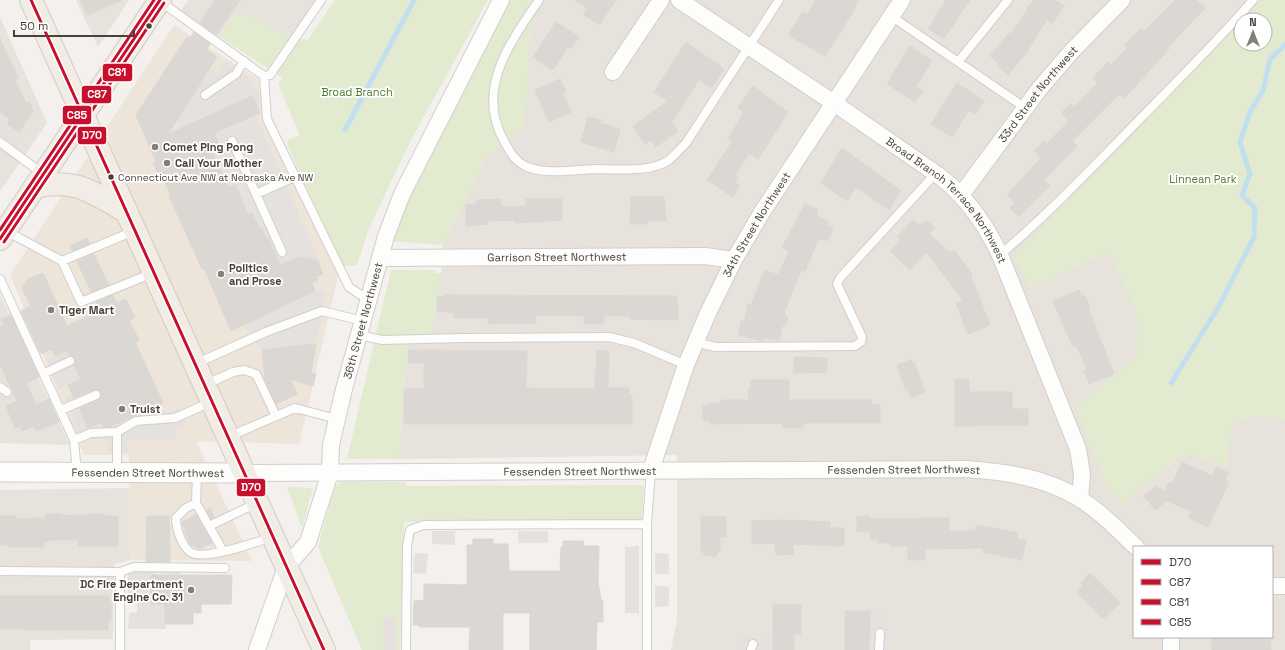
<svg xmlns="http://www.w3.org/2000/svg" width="1285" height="650" font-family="'Space Grotesk',sans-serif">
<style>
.residential{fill:#e7e2dc;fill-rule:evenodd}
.commercial{fill:#ede4da}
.green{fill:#e2ebcf;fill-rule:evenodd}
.parking{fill:#e5e1de}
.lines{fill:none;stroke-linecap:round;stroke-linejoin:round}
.stream{stroke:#c1dfee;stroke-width:5}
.building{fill:#dbd8d4;stroke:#dbd7d3}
.service-casing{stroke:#d1cecb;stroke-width:10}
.minor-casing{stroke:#d1cecb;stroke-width:18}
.tertiary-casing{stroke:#d1cecb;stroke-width:21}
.primary-casing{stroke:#d4cbbc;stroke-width:24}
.service{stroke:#fdfdfc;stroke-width:8}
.minor{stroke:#fdfdfc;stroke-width:16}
.tertiary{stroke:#fdfdfc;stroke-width:19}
.primary{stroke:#f1ede6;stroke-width:22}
.bus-1-casing{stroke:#fff;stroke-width:6}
.bus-2-casing{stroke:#fff;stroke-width:6}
.bus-3-casing{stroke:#fff;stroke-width:6}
.bus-4-casing{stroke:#fff;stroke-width:6}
.bus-1{stroke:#c8102e;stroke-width:3}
.bus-2{stroke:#c8102e;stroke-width:3}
.bus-3{stroke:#c8102e;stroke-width:3}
.bus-4{stroke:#c8102e;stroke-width:3}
.bus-dot{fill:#494239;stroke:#fff;stroke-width:1.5}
.poi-dot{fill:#847f78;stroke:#fff;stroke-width:1.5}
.labels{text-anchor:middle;stroke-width:3.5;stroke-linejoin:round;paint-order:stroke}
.bus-label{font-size:10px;fill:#494239;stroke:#fff;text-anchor:start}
.park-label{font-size:11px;fill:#507a2e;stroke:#fff}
.street-label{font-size:11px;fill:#494239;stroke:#fff}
.poi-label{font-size:11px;font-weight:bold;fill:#494239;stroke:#fff;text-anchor:start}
.line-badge{stroke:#fff;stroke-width:1.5}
.badge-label{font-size:11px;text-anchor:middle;font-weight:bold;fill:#fff}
</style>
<rect width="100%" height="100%" fill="#f3f0ed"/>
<path class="residential" d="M 76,0 L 129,0 L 98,47 Z
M 188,0 L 315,0 L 292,35 L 282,34 L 237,11 L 221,34 L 223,39 L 181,11 Z
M 542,0 L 1253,0 L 1226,35 L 1015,256 L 1031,288 L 1139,231 L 1173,300 L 1118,502 L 1220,429 L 1257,415 L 1285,418 L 1285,650 L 671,650 L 677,620 L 677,455 L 398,459 L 408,338 L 441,273 L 443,245 L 486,158 L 522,127 L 506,60 ZM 1134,547 L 1272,547 L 1272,637 L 1134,637 Z
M 0,17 L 47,123 L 0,191 Z
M 0,295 L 70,445 L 0,443 Z
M 129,488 L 130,560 L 114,564 L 113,639 L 30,640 L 30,650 L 0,650 L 0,490 Z"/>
<path class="commercial" d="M 174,25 L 258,79 L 265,125 L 338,276 L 299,444 L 196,441 L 252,561 L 130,560 L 129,455 L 84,455 L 10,275 Z"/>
<path class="green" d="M 335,0 L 488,0 L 412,138 L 370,226 L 357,265 L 342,266 L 340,263 L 287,144 L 289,139 L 300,136 L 278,84 L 282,78 L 223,39 L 221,34 L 237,11 L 282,34 L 292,35 L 307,41 Z
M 508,0 L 542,0 C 525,28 531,54 527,85 L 529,87 L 522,127 L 486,158 L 443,245 L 388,241 Z
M 1253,0 L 1285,0 L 1285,420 L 1257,415 L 1231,425 L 1228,467 L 1188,454 L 1171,463 L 1121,504 L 1107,487 L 1076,409 L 1079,406 L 1078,404 L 1137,357 L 1138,317 L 1109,252 L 1030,288 L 1015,255 L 1226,35 ZM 1241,20 L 1265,20 L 1265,44 L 1241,44 Z
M 391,270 L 434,270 L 435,273 L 441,273 L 432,335 L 408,338 L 398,459 L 347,459 Z
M 341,482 L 406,482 L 406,486 L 644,485 L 642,521 L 404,522 L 400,650 L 362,650 L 318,547 L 335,486 Z
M 287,487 L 313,488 L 302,528 Z"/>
<path class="parking" d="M 226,62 L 252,80 L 259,96 L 260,113 L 252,96 L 180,128 L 176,120 L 200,82 L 202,83 L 211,69 L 218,74 Z
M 259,113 L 258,120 L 322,267 L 320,267 L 317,261 L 300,257 L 280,266 L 262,229 L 239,219 L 228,188 L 210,147 L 214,133 Z
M 0,119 L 25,135 L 17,147 L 0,136 Z
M 315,291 L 326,292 L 316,344 L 262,350 L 244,325 L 251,322 L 251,320 Z
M 79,345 L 76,369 L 81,379 L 59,389 L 47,360 Z
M 97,384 L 106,404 L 82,415 L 88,428 L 101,422 L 104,428 L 110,428 L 151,410 L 169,412 L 179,408 L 186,423 L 175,429 L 178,439 L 131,439 L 128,442 L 128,452 L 109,452 L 109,442 L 106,439 L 87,439 L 83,442 L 82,446 L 82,439 L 65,399 Z
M 432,531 L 458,531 L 455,533 L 455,545 L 432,544 Z
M 518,531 L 548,531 L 548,543 L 518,543 Z
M 639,546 L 639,615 L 637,613 L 625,613 L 625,547 Z
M 415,553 L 428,554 L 426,574 L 413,573 Z
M 655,553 L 669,554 L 669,574 L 655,574 Z
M 180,563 L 180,575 L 157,573 L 151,604 L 165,604 L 166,629 L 128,629 L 129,613 L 137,612 L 137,603 L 128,603 L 128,564 Z
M 655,585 L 669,587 L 669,606 L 655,607 Z
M 870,613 L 887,613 L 886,650 L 874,650 L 874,639 L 869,635 Z
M 383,618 L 396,618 L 397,650 L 383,650 Z
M 738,634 L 757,637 L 773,634 L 773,648 L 761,650 L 742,650 L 738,647 Z"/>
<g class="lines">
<path class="stream" d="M 345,130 L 414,0
M 1171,383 L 1219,306 L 1254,237 L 1255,208 L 1242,195 L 1250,174 L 1240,142 L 1250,112 L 1263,91 L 1270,59 L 1285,45"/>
</g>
<path class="building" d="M 80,0 L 122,0 L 88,15 Z
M 215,0 L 240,0 L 216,35 L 200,23 Z
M 574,0 L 616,0 L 599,25 L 583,14 L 587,8 Z
M 816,0 L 858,0 L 854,6 L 856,7 L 825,56 L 788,35 L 803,12 L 807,14 Z
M 946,0 L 970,0 L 944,39 L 928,29 Z
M 1034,0 L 1055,0 L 1064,6 L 1052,24 L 1047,20 L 1026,53 L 1008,75 L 997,65 L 998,63 L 990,56 L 1009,33 L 1011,34 L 1027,10 L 1028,6 Z
M 1175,0 L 1196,0 L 1205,8 L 1168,47 L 1169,49 L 1129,93 L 1123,98 L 1119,94 L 1072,141 L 1077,146 L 1044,180 L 1050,186 L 1019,217 L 1010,208 L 1015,203 L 1007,195 L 1041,158 L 1034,151 L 1044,141 L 1046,144 L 1069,121 L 1061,113 L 1071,103 L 1074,107 L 1098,83 L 1093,78 L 1108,62 L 1111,65 L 1128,47 L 1125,45 L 1141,28 L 1144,31 Z
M 556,22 L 579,37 L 571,49 L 568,47 L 553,70 L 533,57 Z
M 194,32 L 210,44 L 207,50 L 217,57 L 168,134 L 252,96 L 260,113 L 214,133 L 218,143 L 210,147 L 228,188 L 235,185 L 248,215 L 252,213 L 258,226 L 262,229 L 266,239 L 268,238 L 280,265 L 300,257 L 317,261 L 323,274 L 316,276 L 318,280 L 312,283 L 315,291 L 231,331 L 204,268 L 202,269 L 169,196 L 171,195 L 161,173 L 158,174 L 153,163 L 156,162 L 136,115 L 187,37 L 190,38 Z
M 0,39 L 18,78 L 15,80 L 26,104 L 29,102 L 33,111 L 19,132 L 7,124 L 10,119 L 0,112 Z
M 686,42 L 724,69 L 712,88 L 699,80 L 672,122 L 678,131 L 656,147 L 651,140 L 645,144 L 633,126 L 668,101 L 654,92 Z
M 910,46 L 932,61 L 916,86 L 923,91 L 915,102 L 887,84 Z
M 560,79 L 566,92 L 562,93 L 571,112 L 549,122 L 535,90 Z
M 957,83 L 984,101 L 976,114 L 969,110 L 952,137 L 931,124 Z
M 753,86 L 788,112 L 758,159 L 749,153 L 735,175 L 738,177 L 735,182 L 740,186 L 733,197 L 707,180 L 732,142 L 728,139 L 744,112 L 738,108 Z
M 588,117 L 601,120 L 600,123 L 620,129 L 614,152 L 581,142 Z
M 842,148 L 901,191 L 889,210 L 856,187 L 847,201 L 821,183 Z
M 631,197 L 664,197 L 666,221 L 648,221 L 648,224 L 630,224 Z
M 501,199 L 501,207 L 526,206 L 526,199 L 562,199 L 562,220 L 515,223 L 515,220 L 488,221 L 488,224 L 466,226 L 466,204 L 477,204 L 477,200 Z
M 805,204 L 818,210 L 816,215 L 829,222 L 827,225 L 833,229 L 827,241 L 821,238 L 819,241 L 818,240 L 805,271 L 801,270 L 784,313 L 788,317 L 786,324 L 782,326 L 779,340 L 764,338 L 763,341 L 738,335 L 741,321 L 744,322 L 748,304 L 751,305 L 765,270 L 778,275 L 789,251 L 782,248 Z
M 913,220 L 920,226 L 926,220 L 935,228 L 929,234 L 950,253 L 954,250 L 973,275 L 971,277 L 990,325 L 968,334 L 956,303 L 963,300 L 926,252 L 910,270 L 890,251 L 901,240 L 897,237 Z
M 87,238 L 90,244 L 72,251 L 70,246 Z
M 94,254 L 109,285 L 91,292 L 77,261 Z
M 43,273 L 67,326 L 100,311 L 96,302 L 113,295 L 117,303 L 126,299 L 135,318 L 129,320 L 139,340 L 135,342 L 163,403 L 109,427 L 104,427 L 101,422 L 88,428 L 79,408 L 98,400 L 101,396 L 101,392 L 94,390 L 74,398 L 68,385 L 81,379 L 74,365 L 75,358 L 70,356 L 67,350 L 55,356 L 52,349 L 41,354 L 21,311 L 31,306 L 22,288 L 28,279 Z
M 1079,290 L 1082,297 L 1085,295 L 1090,308 L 1088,308 L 1114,374 L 1089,384 L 1084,371 L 1087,370 L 1077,346 L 1073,347 L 1053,301 Z
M 445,295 L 677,296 L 678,320 L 630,319 L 630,316 L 604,316 L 604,324 L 584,324 L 584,316 L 536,315 L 536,323 L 488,324 L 488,318 L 454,318 L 454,313 L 437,311 L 437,297 L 445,297 Z
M 11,315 L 39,377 L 26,383 L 36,405 L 49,399 L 59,422 L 36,431 L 34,426 L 22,431 L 20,426 L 15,428 L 6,406 L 17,401 L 0,364 L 0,327 L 4,325 L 1,319 Z
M 316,344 L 311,373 L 316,374 L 313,386 L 290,379 L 297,394 L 276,404 L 265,380 L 262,350 Z
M 408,350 L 527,351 L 526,388 L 565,389 L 595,389 L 597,350 L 609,351 L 608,388 L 629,388 L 629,395 L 632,395 L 632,424 L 404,424 L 404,389 L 424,389 L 424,363 L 409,363 Z
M 794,357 L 827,358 L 827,372 L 794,373 Z
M 911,360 L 913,363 L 914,362 L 925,392 L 911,398 L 907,388 L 905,389 L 897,365 Z
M 969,379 L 969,392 L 1012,392 L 1012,409 L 1028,409 L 1028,425 L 955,426 L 955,380 Z
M 751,380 L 789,380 L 789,400 L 872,400 L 872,405 L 880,405 L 880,423 L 803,423 L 803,428 L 783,428 L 783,423 L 710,424 L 710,421 L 703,421 L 703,406 L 709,406 L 709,403 L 721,403 L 721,400 L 749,400 L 748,390 L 751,390 Z
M 1182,462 L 1212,476 L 1216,467 L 1228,473 L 1225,480 L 1229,482 L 1208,527 L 1188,517 L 1191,511 L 1167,501 L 1155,510 L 1144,496 L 1156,487 L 1165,491 L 1169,482 L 1173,483 Z
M 210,508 L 214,517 L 211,519 L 206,510 Z
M 46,514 L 62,514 L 62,516 L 104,514 L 104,516 L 118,516 L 118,546 L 78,546 L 78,540 L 48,540 L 48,542 L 44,542 L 44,547 L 9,547 L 9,545 L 0,545 L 0,516 L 16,516 L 16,519 L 46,518 Z
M 196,515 L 212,543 L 200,549 L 190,544 L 182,522 Z
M 147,516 L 169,516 L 170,562 L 146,562 Z
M 857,516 L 870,516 L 870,519 L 949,518 L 949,531 L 975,531 L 977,525 L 1018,533 L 1017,539 L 1026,540 L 1022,560 L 983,552 L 984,548 L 925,549 L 925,560 L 908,560 L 908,546 L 891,546 L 891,543 L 878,543 L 878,539 L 870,539 L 870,532 L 857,532 Z
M 701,517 L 726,517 L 726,537 L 720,537 L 720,551 L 715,556 L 706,556 L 701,551 Z
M 782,520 L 830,522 L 830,528 L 844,528 L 844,546 L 793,544 L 794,554 L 776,555 L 775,543 L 752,544 L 752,521 Z
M 473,539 L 493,539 L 493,544 L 508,544 L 509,571 L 560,571 L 561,547 L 563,547 L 563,541 L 583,541 L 584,546 L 599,546 L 598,582 L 601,600 L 603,600 L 603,622 L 597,622 L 596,650 L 530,650 L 530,613 L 503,613 L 503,650 L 469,650 L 470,627 L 419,627 L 419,625 L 413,625 L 414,601 L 424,600 L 424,584 L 467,585 L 467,545 L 473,545 Z
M 1090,573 L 1120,603 L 1103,619 L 1076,592 L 1083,585 L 1081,583 Z
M 151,575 L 232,575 L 231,604 L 201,604 L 201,613 L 193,613 L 193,624 L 165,624 L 165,604 L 151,604 Z
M 0,596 L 109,596 L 109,602 L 111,602 L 111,621 L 108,621 L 108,630 L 0,629 Z
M 773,605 L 801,605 L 801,634 L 794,634 L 794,650 L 773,650 Z
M 845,611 L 870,611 L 869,650 L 845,650 Z
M 1211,637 L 1270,637 L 1271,650 L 1212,650 Z"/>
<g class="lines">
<defs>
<path id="service" d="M 539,0 C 510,43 475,89 504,141 C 510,152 514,160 525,166 C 545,175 573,170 595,169 C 616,169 651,173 669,160 C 675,155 681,148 686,143 L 779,0
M 161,2 L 264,76 L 270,75 L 321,0
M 891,16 L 1024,107
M 958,62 L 1008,0
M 264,76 L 267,119 L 349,287 L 368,300
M 205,95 L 236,74 L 244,61
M 232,141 L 282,252
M 0,142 L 43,174
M 256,194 L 294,177
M 6,231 L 62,261 L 81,302 L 153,273
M 1000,255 C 1049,213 1094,166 1140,119 C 1178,80 1217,42 1253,0
M 62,261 L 134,231
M 0,279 L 74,440 L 77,473
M 359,335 L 382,340 L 463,338 L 609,337 L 634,343 L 686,365
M 695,342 L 715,347 L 855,346 L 861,342 L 862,337 L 837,284 L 840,278 L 936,173
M 195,364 L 266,332 L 322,311 L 363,321
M 45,373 L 70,361
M 205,385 L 233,372 L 244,370 L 256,374 L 276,416
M 0,387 L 7,392
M 61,410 L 96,395
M 228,437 L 295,408 L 337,419
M 74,440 L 91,433 L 117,432
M 117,473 L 117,432 L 136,421 L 175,418 L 211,402
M 197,473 L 196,503 L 186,508 L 176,518 C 176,528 182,548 192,553 C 206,560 257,542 272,537
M 196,503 L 223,551
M 209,526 L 257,503
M 0,571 L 120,572 L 134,567 L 225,568
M 120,572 L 120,650
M 406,650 L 407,546 L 410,530 L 424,525 L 647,524
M 647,650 L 647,524 L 651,470
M 751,650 L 753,644
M 879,650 L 880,633"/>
<g id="minor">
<path id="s1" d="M 679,0 L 834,103 L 938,175 C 966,196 985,223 1000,255 L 1078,449 L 1082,474 L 1080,499"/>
<path d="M 613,72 L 661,0"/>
<path id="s2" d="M 961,195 L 1040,88 L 1072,51 L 1122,0"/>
<path id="s3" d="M 380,258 L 705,256 L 734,260"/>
<path id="s4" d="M 651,470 L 686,365 L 708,313 L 734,260 L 762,212 L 902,0"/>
<path id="s5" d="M 243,473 L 966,469 C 1006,472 1045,477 1080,499 C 1101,512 1118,530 1136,547"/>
<path d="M 1272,586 L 1285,586"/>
<path d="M 1171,637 L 1171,650"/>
<path id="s6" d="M 257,650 L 286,567 L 308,542 L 330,473 L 331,445 L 344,389 L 386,236 L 402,194 L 501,0"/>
</g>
<g id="tertiary">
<path id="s7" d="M 0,472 L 243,473"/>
</g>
<path id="primary" d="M 31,0 L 324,650
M 35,187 C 78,178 91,192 127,212
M 0,239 L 160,0"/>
</defs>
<use href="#service" class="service-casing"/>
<use href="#minor" class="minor-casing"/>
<use href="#tertiary" class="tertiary-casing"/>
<use href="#primary" class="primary-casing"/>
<use href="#service" class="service"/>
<use href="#minor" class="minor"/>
<use href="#tertiary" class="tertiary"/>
<use href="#primary" class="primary"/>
<defs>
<path id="bus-1" d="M 31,0 L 324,650"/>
<path id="bus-2" d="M 0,239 L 160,0"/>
<path id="bus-3" d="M 4,242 L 164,3"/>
<path id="bus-4" d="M 0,230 L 154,0"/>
</defs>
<use href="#bus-1" class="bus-1-casing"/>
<use href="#bus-2" class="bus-2-casing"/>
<use href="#bus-3" class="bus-3-casing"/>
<use href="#bus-4" class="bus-4-casing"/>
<use href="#bus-1" class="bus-1"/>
<use href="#bus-2" class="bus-2"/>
<use href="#bus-3" class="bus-3"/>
<use href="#bus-4" class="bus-4"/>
</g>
<g class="bus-dot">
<circle cx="149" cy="26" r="3.5"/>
<circle cx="111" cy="177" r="3.5"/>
</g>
<g class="poi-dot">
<circle cx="155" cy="147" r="4"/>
<circle cx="167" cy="163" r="4"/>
<circle cx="221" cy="274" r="4"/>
<circle cx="51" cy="310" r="4"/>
<circle cx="122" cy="409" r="4"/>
<circle cx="191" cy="590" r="4"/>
</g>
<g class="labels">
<g class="bus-label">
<text x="118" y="181">Connecticut Ave NW at Nebraska Ave NW</text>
</g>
<g class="park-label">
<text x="357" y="96">Broad Branch</text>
<text x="1203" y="183">Linnean Park</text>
</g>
<g class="street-label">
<text dy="4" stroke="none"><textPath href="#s2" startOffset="127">33rd Street Northwest</textPath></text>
<text dy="4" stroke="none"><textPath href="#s1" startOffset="337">Broad Branch Terrace Northwest</textPath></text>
<text dy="4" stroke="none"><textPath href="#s4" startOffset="268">34th Street Northwest</textPath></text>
<text dy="4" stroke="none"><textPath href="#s3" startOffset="177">Garrison Street Northwest</textPath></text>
<text dy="4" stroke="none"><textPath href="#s6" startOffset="350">36th Street Northwest</textPath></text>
<text dy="4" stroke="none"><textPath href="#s5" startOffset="661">Fessenden Street Northwest</textPath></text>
<text dy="4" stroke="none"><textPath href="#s5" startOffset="337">Fessenden Street Northwest</textPath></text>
<text dy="4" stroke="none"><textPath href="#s7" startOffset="148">Fessenden Street Northwest</textPath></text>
</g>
<g class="poi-label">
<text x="163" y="151">Comet Ping Pong</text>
<text x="175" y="167">Call Your Mother</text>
<text x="229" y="272">Politics<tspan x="229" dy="13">and Prose</tspan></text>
<text x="59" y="314">Tiger Mart</text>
<text x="130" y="413">Truist</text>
<text x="183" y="588" text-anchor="end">DC Fire Department<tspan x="183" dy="13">Engine Co. 31</tspan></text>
</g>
</g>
<g class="line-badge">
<rect x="102" y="63" width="31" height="19" rx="4" fill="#c8102e"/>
<rect x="81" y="85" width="31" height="19" rx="4" fill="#c8102e"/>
<rect x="62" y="105" width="30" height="20" rx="4" fill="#c8102e"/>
<rect x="77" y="126" width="30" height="19" rx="4" fill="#c8102e"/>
<rect x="236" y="478" width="30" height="19" rx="4" fill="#c8102e"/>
</g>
<g class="badge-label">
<text x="117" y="76">C81</text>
<text x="97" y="98">C87</text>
<text x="77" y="119">C85</text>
<text x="92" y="139">D70</text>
<text x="251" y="491">D70</text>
</g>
<rect x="1133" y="546" width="140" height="92" fill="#ffffff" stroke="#b6b3b0"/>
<rect x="1141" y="559" width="20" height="6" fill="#c8102e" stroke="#b6b3b0"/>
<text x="1169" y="566" font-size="12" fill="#494239">D70</text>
<rect x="1141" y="579" width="20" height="6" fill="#c8102e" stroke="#b6b3b0"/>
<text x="1169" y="586" font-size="12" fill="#494239">C87</text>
<rect x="1141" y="599" width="20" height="6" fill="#c8102e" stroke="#b6b3b0"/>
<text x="1169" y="606" font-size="12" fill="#494239">C81</text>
<rect x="1141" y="619" width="20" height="6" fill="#c8102e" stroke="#b6b3b0"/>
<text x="1169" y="626" font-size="12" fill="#494239">C85</text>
<g transform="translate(1253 32)"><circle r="19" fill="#ffffff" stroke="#b6b3b0"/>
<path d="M0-3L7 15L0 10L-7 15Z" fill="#847f78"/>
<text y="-6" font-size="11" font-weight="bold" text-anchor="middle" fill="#494239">N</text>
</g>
<path d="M14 30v6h120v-6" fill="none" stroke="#494239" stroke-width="2"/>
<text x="20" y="30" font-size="12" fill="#494239" stroke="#ffffff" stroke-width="3" paint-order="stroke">50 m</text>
</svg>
